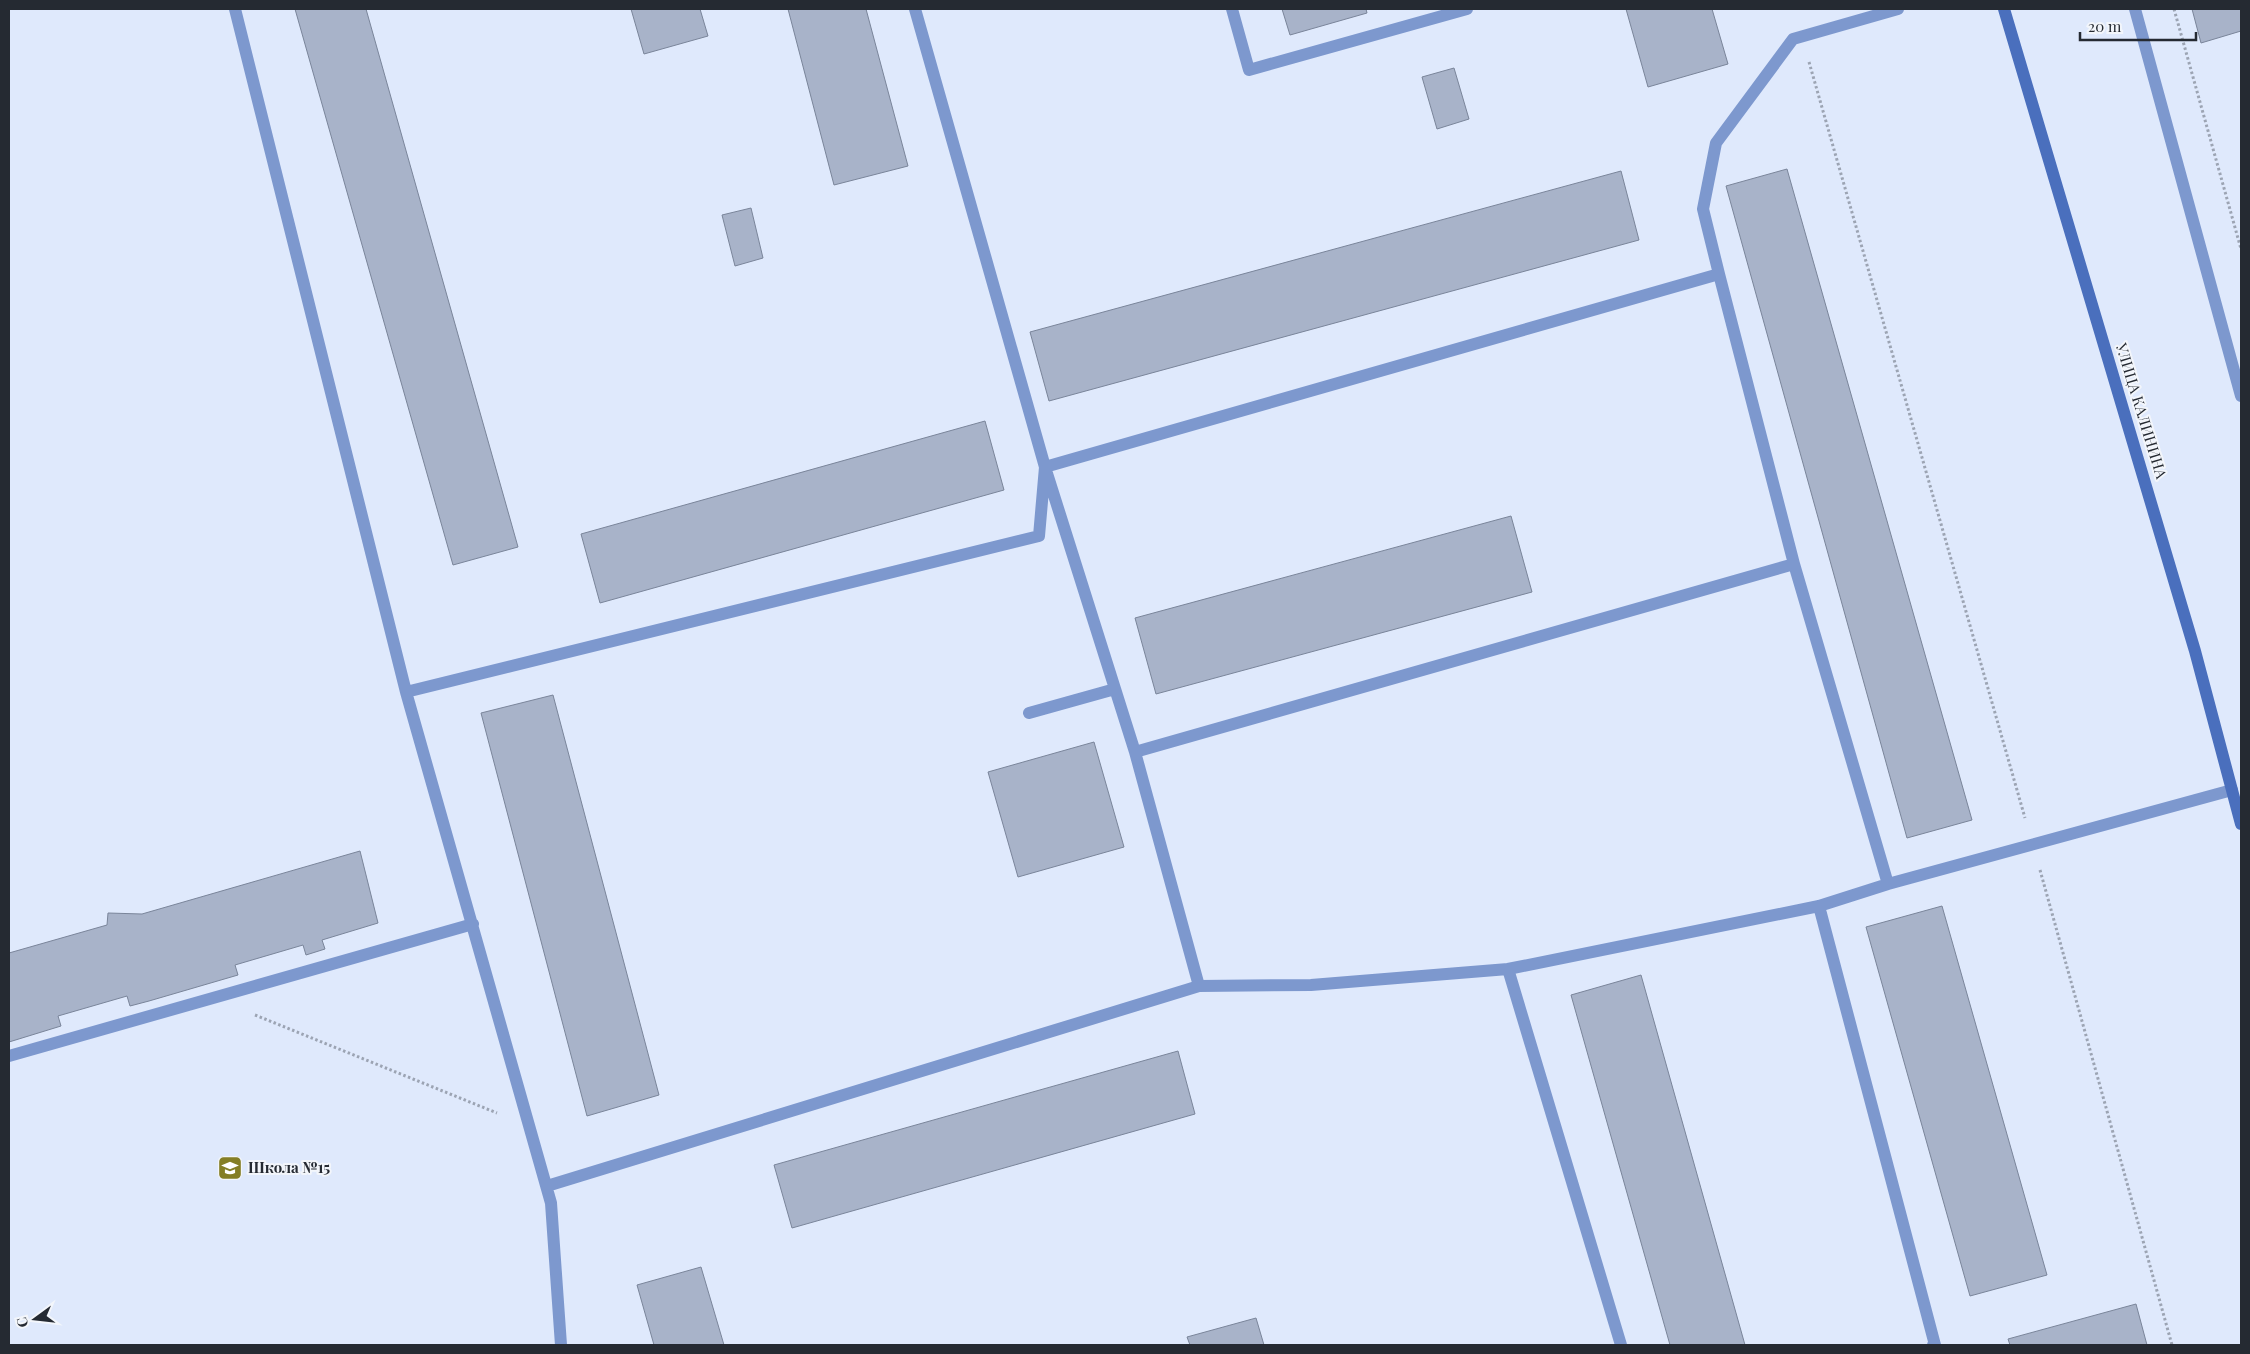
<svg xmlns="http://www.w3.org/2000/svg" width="2250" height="1354" font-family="'Playfair Display',serif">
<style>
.building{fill:#a8b3c9;stroke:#7a859a}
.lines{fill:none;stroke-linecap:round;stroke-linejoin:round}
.path{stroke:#9ca4b3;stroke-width:3;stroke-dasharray:2.5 2.5;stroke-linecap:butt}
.lane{stroke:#7d98ce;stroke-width:12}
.secondary{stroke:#4a6fbd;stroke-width:12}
.labels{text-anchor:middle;stroke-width:4;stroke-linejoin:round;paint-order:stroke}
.street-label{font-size:15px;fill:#252a32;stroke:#f3f6fb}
.poi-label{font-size:15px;font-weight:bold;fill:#252a32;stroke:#f3f6fb;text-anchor:start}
</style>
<rect width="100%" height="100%" fill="#dfe9fc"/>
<path class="building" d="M 295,9 L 366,9 L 518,547 L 453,565 Z
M 631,9 L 700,9 L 708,36 L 644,54 Z
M 788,9 L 866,9 L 908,166 L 834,185 Z
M 1282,9 L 1366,9 L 1367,13 L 1290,35 Z
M 1626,9 L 1712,9 L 1728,64 L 1648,87 Z
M 2192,9 L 2241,9 L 2241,31 L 2201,43 Z
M 1454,68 L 1469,119 L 1437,129 L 1422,77 Z
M 1787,169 L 1972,820 L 1907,838 L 1726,186 Z
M 1621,171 L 1639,240 L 1049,401 L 1030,332 Z
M 751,208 L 763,258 L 735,266 L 722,215 Z
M 985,421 L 1004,490 L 600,603 L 581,534 Z
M 1511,516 L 1532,592 L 1156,694 L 1135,618 Z
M 553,695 L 659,1095 L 587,1116 L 481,713 Z
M 1094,742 L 1124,847 L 1018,877 L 988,772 Z
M 360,851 L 378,923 L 322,940 L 325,949 L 306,955 L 303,945 L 235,965 L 238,975 L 149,1001 L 130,1006 L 127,996 L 58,1016 L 61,1026 L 9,1042 L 9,953 L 107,925 L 108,913 L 142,914 Z
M 1942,906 L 2047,1275 L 1970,1296 L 1866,927 Z
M 1641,975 L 1745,1345 L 1670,1345 L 1571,995 Z
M 1178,1051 L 1195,1114 L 792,1228 L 774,1165 Z
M 701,1267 L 724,1345 L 654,1345 L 637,1285 Z
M 2136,1304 L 2147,1345 L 2010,1345 L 2008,1339 Z
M 1256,1318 L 1264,1345 L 1190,1345 L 1187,1337 Z"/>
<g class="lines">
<path class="path" d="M 2174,9 L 2241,249
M 1809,62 L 2025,818
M 2040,870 L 2172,1345
M 255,1015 L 497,1113"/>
<path class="lane" d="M 235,9 L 406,692 L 551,1203 L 561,1345
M 915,9 L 1045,467 L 1135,752 L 1794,564
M 1232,9 L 1249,70 L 1467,9
M 2135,9 L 2241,396
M 1719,274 L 1703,209 L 1716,143 L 1793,39 L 1898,9
M 406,692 L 1039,536 L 1045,467 L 1719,274 L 1794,564 L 1888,884 L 2232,790
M 1029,713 L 1115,689
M 1135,752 L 1199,986 L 1311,985 L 1508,969
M 1819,906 L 1935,1345 L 1933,1345
M 9,1056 L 473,924
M 547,1186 L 1199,986
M 1621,1345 L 1508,969 L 1819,906 L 1888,884"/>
<path class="secondary" d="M 2004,9 L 2195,651 L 2241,824"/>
</g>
<defs>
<symbol id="school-square" viewBox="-11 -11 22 22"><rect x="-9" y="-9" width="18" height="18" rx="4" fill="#847e25" stroke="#f3f6fb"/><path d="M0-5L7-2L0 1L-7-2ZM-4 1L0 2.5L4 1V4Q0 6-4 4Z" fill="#fff"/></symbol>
</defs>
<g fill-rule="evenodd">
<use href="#school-square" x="216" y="1154" width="28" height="28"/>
</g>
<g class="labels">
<g class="street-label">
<text transform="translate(2141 411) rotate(73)" y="5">УЛИЦА КАЛИНИНА</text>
</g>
<g class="poi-label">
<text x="248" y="1173">Школа №15</text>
</g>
</g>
<rect width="2250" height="1354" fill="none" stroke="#252a32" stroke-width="20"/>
<g transform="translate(35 1319) rotate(255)" stroke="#f3f6fb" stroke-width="4" paint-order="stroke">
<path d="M0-4L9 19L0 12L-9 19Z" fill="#252a32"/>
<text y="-8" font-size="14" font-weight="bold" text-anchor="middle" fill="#252a32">С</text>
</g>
<path d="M2080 32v8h116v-8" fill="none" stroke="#252a32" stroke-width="2.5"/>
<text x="2088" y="32" font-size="15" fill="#252a32" stroke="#f3f6fb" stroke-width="4" paint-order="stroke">20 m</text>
</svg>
